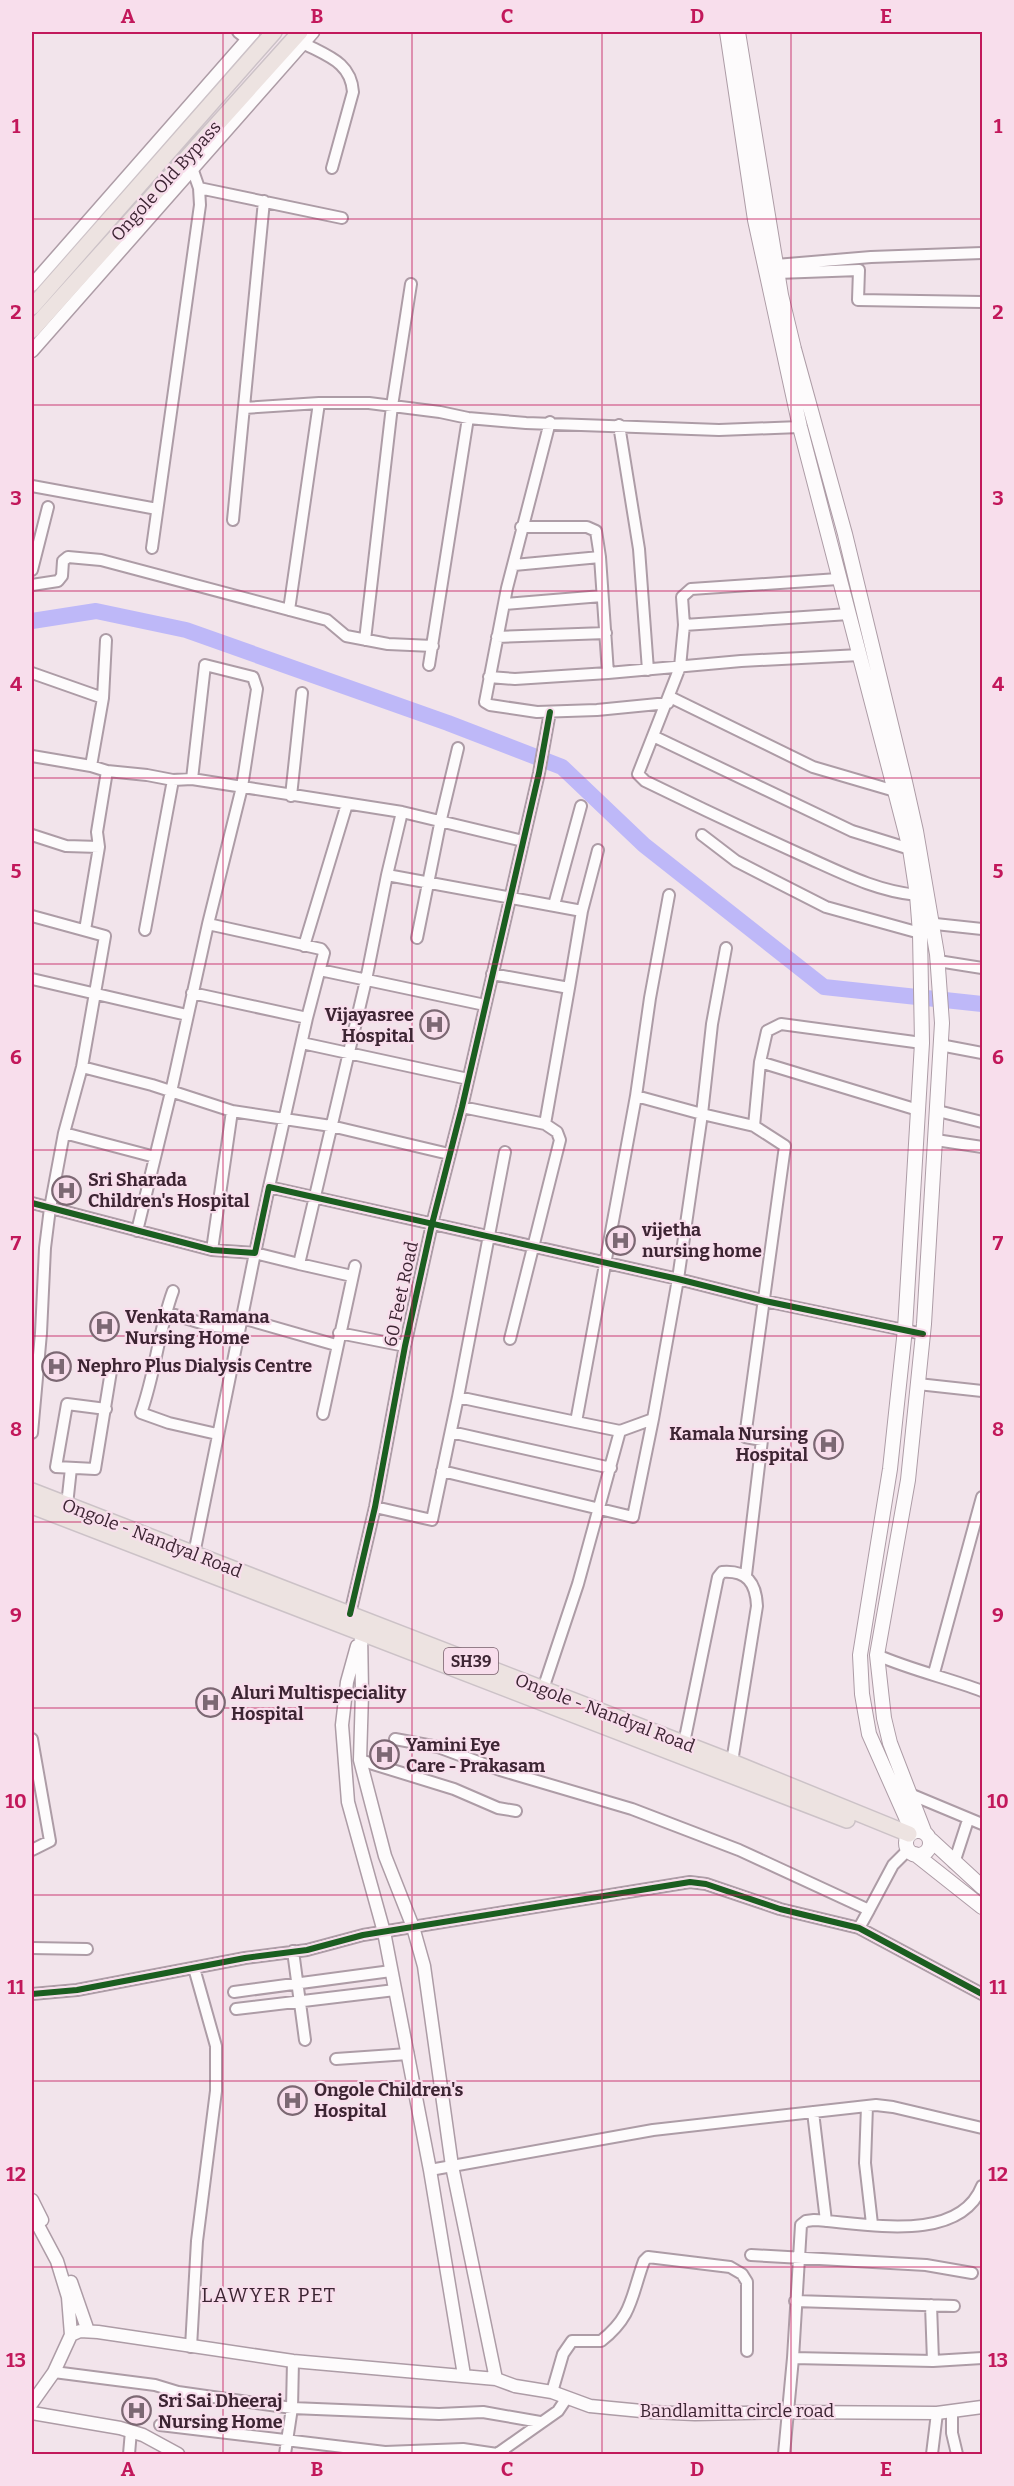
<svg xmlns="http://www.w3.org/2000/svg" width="1014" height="2486" font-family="Bitter,serif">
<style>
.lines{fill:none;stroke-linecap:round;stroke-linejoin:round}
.river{stroke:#beb8f8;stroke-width:16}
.minor-casing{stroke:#ad9ca6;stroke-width:14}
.tertiary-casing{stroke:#ad9ca6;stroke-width:15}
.secondary-casing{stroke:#ad9ca6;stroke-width:16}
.primary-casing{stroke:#ccc2c7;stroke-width:18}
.minor{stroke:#fdfbfc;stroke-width:10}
.tertiary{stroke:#fdfbfc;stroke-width:12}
.secondary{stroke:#fdfbfc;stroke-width:14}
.primary{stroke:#ede3e1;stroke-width:15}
.cycleway-casing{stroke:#f8deec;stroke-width:10}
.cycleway{stroke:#1b5e20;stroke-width:6}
.grid{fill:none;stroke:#c2185b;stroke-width:1.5;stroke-opacity:0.55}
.labels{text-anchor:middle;stroke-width:4.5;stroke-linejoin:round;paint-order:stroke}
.shield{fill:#f8deec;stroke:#755c6a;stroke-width:1.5}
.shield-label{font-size:16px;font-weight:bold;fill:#3d2533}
.street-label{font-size:18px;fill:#3d2533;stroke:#f8deec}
.poi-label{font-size:18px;font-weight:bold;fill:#3d2533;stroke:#f8deec;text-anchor:start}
.neighbourhood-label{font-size:20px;letter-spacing:1.5px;fill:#3d2533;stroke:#f8deec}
.neatline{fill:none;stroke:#c2185b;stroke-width:2}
.grid-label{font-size:20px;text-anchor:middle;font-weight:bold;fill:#c2185b}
</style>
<rect width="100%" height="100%" fill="#f2e4eb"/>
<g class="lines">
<path class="river" d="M 32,621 L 96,611 L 186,630 L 448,723 L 562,767 L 644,845 L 824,987 L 982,1004"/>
<defs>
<path id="minor" d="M 238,32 L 247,39
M 303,43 C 327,56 351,62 353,92 L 332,168
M 199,188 L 342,218
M 776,265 L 871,257 L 982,253
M 777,273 L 859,270 L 858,300 L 982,302
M 244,408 L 319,403 L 369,403 L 440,412 L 468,418 L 526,423 L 719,430 L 800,427
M 550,422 L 507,588 L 485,702 L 490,705 L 537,712 L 597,710 L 668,703
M 619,425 L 639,549 L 648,670
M 32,486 L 157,509
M 233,520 L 264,201
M 521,527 L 587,527 L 596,531 L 600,557 L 608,673
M 152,548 L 200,205 L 199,188 L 192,168
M 514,565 L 600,557
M 32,570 L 48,507
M 838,579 L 691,589 L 682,597 L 684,625 L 680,667 L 638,774 L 645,781 C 698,807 751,832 804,856 C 842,873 876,891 917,895
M 32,585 L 58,581 L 62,576 L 63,561 L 68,557 L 101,560 L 327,620 L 346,636 L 388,644 L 433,646
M 504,604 L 602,596
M 289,610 L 319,403
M 684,625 L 849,614
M 497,637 L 606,633
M 365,640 L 392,406 L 411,284
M 429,665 L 468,418
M 32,673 L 103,698
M 489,677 L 515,679 L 608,673 L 741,661 L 860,655
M 670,697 L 813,767 L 895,791
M 653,736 L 852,831 L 910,849
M 32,756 L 91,766 L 107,771 L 147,775 L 173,780 L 192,779 L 402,812 L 523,841
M 91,766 L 103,698 L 106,640
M 291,796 L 302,693
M 32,835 L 66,846 L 99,847
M 702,835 L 736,861 L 826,907 L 920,933
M 387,875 L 402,812
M 554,905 L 581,806
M 32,916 L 105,936 L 82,1067 L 64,1133 L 50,1208 L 45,1248 L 41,1333 L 32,1433
M 926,923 L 982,929
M 208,924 L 321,949 L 324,953 L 307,1018 L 269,1187
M 85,930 L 99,847 L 97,832 L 107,771
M 145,930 L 173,780
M 417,938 L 441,819 L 458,748
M 304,946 L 347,804
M 726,948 L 712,1024 L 702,1114 L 754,1126
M 938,961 L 982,968
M 320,970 L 485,1005
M 492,974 L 569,988 L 582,911 L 598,850
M 32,979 L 187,1015
M 192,993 L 307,1018
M 302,1043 L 468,1079
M 940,1045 L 982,1053
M 760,1062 L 767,1031 L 781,1024 L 922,1043
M 82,1067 L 152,1085 L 232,1111 L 331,1126 L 449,1154
M 462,1107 L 545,1124 L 569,988
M 938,1111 L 982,1122
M 64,1133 L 155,1157
M 936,1140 L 982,1147
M 32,1203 L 212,1250 L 255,1253 L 269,1187 L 678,1279 L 765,1301 L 923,1334
M 137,1231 L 171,1092 L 208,924 L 242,787 L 257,689 L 253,677 L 205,665 L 192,779
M 212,1250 L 232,1111
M 299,1264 L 352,1276
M 173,1291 C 158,1332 156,1371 141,1413 L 169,1423 L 217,1434
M 165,1312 L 211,1326 L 239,1328
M 242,1318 L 336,1345
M 339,1333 L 405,1346
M 510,1339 L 560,1140 L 557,1132 L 545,1124
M 918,1384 L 982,1391
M 458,1397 L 505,1152
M 106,1409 L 67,1404 L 56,1467 L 95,1469 L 111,1371
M 323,1414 L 355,1266
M 620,1431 L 653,1419
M 451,1432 L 611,1468
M 442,1471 L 633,1517 L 653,1419 L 678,1279 L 702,1114 L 636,1096
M 67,1505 L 71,1468
M 375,1507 L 432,1520 L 458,1397 L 576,1422 L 636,1096 L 650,998 L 669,895
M 194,1554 L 255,1253 L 299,1264 L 366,980 L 387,875 L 582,911
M 746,1575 L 762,1440 L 745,1437 L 785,1146 L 754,1126 L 760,1062 L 918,1110
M 350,1614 L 375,1507 L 405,1346 L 432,1224 L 462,1107 L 539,773 L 550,712
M 877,1655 C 911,1670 948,1678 982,1691
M 934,1673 L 982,1497
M 541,1695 L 578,1584 L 620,1431 L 576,1422
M 32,1739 L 50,1841 L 32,1850
M 395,1739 L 438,1747 L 500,1770 L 632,1809 L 739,1850 L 869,1910 L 859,1928
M 684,1743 L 718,1577 L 722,1572 C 747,1570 756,1583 757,1606 L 732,1762
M 360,1760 L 454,1789 L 498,1808 L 516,1811
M 910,1794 L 982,1824
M 954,1863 L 968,1820
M 869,1910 L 893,1865 L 908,1850
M 32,1948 L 87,1949
M 293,1951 L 305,2040
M 234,1992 L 391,1971
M 32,1994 L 77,1990 L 245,1958 L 307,1950 L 363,1935 L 690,1882 L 706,1884 L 780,1909 L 859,1928 L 982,1994
M 236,2009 L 395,1990
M 336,2059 L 408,2054
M 867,2106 L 865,2163 L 872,2224
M 813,2112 L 826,2221
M 430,2170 L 653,2130 L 876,2105 L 893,2107 L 982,2128
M 751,2255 L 926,2265 L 972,2273
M 795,2301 L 954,2306
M 931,2305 L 933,2361
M 191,2347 L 197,2241 L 216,2091 L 216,2046 L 194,1968
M 793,2358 L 933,2361 L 982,2358
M 54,2372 L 155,2385 L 178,2392 L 292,2408 L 439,2414 L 483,2412 L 540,2422
M 552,2392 L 563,2354 L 572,2341 L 601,2341 C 633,2316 631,2296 644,2261 L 648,2257 L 730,2267 L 742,2274 L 747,2282 L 747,2351
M 952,2411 L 952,2433 L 957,2454
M 160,2425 L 385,2452 L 463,2449 L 497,2454
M 129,2454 L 131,2431
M 285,2454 L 292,2408 L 293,2361
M 497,2454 L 558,2411 L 566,2399
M 784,2454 L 793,2358 L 801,2225 L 806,2221 L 814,2220 C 864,2223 959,2245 982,2186
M 932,2454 L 937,2413"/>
<path id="tertiary" d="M 32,285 L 254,32
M 32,351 L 313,32
M 361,1631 L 362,1693 L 360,1760 L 385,1856 L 413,1927 L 424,1966 L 452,2166 L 496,2379
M 357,1646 L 347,1682 L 342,1725 L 348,1802 L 384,1932 L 430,2170 L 464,2375
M 32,2200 L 42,2220
M 32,2214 L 57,2261 L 68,2297 L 71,2335 L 54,2372 L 32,2403
M 71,2282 L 88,2331
M 71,2335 L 80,2331 L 98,2332 L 293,2361 L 496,2379 L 515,2386 L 552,2392 L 590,2406 L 652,2412 L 695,2414 L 786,2412 L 937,2413 L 982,2407
M 32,2413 L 120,2428 L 143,2435 L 178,2454"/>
<path id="secondary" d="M 727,32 L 755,220 L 800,427 L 895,791 L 910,849 L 917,895 L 920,933 L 922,1043 L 905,1329 L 890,1469 L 860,1655 L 862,1694 L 869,1734 L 912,1831
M 738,32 L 781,295 L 794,349 L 845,534 L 905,782 L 916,831 L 937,954 L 942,1023 L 924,1324 L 908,1480 L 877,1655 L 884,1718 L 890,1743 L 924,1831
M906 1843a12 12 0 1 1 24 0a12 12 0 1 1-24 0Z
M 931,1840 L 982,1887
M 915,1854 L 982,1907"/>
<path id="primary" d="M 32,307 L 274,32
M 32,330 L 300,32
M 32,1491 L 732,1762 L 909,1834
M 32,1506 L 847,1820"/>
</defs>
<use href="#minor" class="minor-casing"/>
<use href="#tertiary" class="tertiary-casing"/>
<use href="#secondary" class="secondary-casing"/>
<use href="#primary" class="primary-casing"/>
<use href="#minor" class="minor"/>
<use href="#tertiary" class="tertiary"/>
<use href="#secondary" class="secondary"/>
<use href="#primary" class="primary"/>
<defs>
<path id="cycleway" d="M 32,1203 L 212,1250 L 255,1253 L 269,1187 L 678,1279 L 765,1301 L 923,1334
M 350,1614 L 375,1507 L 405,1346 L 432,1224 L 462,1107 L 539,773 L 550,712
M 32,1994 L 77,1990 L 245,1958 L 307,1950 L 363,1935 L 690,1882 L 706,1884 L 780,1909 L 859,1928 L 982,1994"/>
</defs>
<use href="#cycleway" class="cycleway-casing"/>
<use href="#cycleway" class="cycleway"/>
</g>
<path class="grid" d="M 223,32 L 223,2454M 412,32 L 412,2454M 602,32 L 602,2454M 791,32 L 791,2454M 32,219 L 982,219M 32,405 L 982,405M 32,591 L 982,591M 32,778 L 982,778M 32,964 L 982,964M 32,1150 L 982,1150M 32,1336 L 982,1336M 32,1522 L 982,1522M 32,1708 L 982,1708M 32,1895 L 982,1895M 32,2081 L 982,2081M 32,2267 L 982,2267"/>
<defs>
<symbol id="hospital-ring" viewBox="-11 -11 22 22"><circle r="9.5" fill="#f8deec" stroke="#7c6873" stroke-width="1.5"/><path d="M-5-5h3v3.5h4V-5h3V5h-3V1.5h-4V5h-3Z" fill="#7c6873"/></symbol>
</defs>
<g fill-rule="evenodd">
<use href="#hospital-ring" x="418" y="1008" width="33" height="33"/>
<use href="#hospital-ring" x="50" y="1174" width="33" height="33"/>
<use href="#hospital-ring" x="604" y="1224" width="33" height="33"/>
<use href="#hospital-ring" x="88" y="1310" width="33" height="33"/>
<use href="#hospital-ring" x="40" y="1350" width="33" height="33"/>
<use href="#hospital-ring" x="812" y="1428" width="33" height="33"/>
<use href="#hospital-ring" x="194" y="1686" width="33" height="33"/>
<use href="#hospital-ring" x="368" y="1738" width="33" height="33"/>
<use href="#hospital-ring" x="276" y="2084" width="33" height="33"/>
<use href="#hospital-ring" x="120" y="2394" width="33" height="33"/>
</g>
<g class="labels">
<rect class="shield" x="444" y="1648" width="54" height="26" rx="4.5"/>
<g class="shield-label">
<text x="471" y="1667">SH39</text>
</g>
<g class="street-label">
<text transform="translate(166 181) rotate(-48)" y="6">Ongole Old Bypass</text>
<text transform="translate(401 1294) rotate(-78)" y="6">60 Feet Road</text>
<text transform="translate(152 1538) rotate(21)" y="6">Ongole - Nandyal Road</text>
<text transform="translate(605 1713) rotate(21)" y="6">Ongole - Nandyal Road</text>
<text x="737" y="2417">Bandlamitta circle road</text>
</g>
<g class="poi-label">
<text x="414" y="1021" text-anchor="end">Vijayasree<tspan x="414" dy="21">Hospital</tspan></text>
<text x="88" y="1186">Sri Sharada<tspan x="88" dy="21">Children's Hospital</tspan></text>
<text x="642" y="1236">vijetha<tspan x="642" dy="21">nursing home</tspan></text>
<text x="125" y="1323">Venkata Ramana<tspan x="125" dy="21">Nursing Home</tspan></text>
<text x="77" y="1372">Nephro Plus Dialysis Centre</text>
<text x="808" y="1440" text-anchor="end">Kamala Nursing<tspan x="808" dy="21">Hospital</tspan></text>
<text x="231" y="1699">Aluri Multispeciality<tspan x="231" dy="21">Hospital</tspan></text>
<text x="406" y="1751">Yamini Eye<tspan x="406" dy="21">Care - Prakasam</tspan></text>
<text x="314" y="2096">Ongole Children's<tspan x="314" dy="21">Hospital</tspan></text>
<text x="158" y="2407">Sri Sai Dheeraj<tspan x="158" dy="21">Nursing Home</tspan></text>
</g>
<g class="neighbourhood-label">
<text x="269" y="2302">LAWYER PET</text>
</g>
</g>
<rect width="1014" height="2486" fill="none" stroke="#f8deec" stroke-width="66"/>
<rect x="33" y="33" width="948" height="2420" class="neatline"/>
<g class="grid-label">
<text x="128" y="23">A</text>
<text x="317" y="23">B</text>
<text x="507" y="23">C</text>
<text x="697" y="23">D</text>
<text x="886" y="23">E</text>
<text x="16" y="133">1</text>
<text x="998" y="133">1</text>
<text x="16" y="319">2</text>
<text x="998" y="319">2</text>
<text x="16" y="505">3</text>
<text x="998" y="505">3</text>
<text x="16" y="691">4</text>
<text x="998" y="691">4</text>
<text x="16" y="878">5</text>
<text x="998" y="878">5</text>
<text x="16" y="1064">6</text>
<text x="998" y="1064">6</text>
<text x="16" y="1250">7</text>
<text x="998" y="1250">7</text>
<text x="16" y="1436">8</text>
<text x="998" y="1436">8</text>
<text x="16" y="1622">9</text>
<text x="998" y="1622">9</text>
<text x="16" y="1808">10</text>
<text x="998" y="1808">10</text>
<text x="16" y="1994">11</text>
<text x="998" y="1994">11</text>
<text x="16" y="2181">12</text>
<text x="998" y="2181">12</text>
<text x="16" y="2367">13</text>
<text x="998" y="2367">13</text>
<text x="128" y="2476">A</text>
<text x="317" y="2476">B</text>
<text x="507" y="2476">C</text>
<text x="697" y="2476">D</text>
<text x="886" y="2476">E</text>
</g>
</svg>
